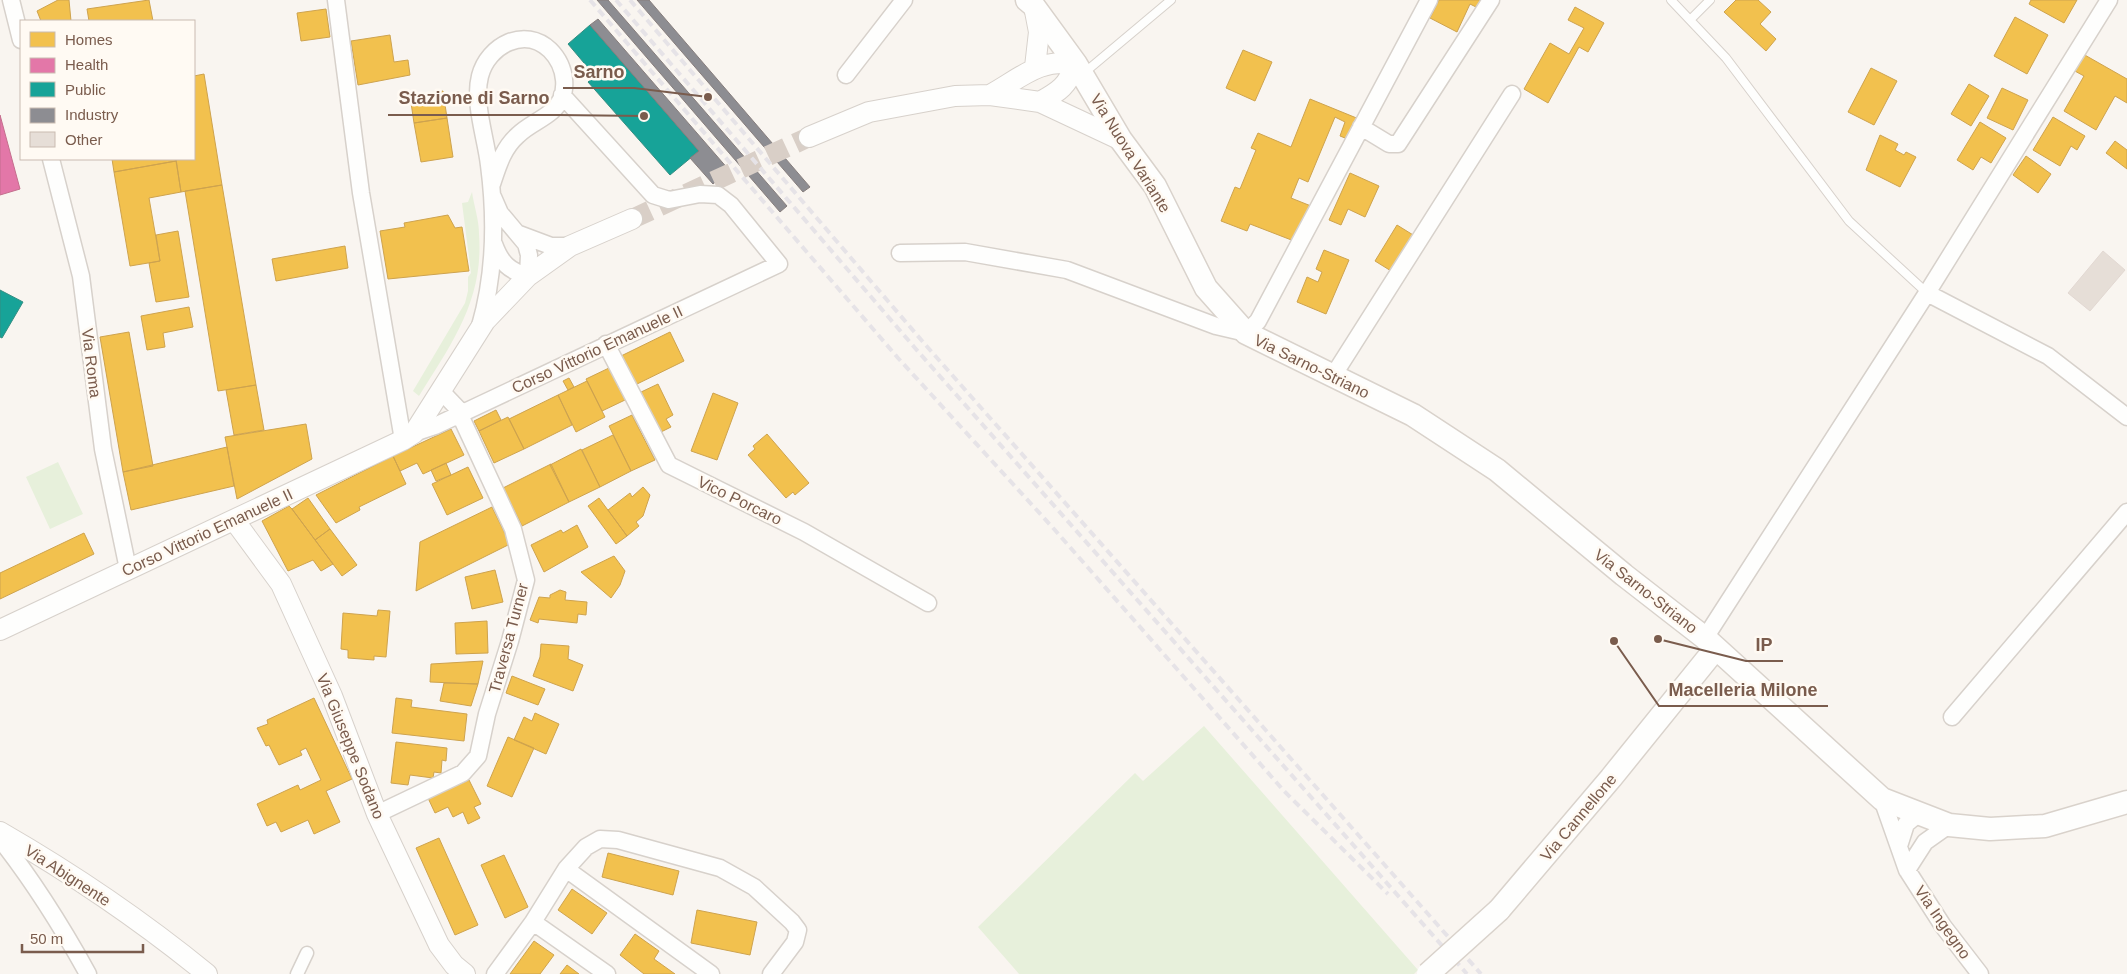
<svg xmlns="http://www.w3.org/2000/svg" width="2127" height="974" font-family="Helvetica,sans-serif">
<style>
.green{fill:#e7f0db}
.homes{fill:#f2c14e;stroke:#cea34e}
.health{fill:#e377a8;stroke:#c46f8d}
.public{fill:#17a398;stroke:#358e82}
.industry{fill:#8d8d92;stroke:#877e7d}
.building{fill:#e6ded7;stroke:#e2d8d2}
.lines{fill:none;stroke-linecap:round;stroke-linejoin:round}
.tertiary-tunnel{stroke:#d9cfc7;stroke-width:20;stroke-dasharray:20 10;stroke-linecap:butt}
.service-casing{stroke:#d7d1cb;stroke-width:10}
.pedestrian-casing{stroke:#d7d1cb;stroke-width:15}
.minor-casing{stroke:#d7d1cb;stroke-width:19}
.tertiary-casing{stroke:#d7d1cb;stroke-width:22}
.secondary-casing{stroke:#d9d2cb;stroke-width:25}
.service{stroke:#fefefd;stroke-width:8}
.pedestrian{stroke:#fefefd;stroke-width:12}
.minor{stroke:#fefefd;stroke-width:16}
.tertiary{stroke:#fefefd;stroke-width:20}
.secondary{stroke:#fefefd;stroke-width:22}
.rail{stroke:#e6e3e7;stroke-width:4;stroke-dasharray:8 5;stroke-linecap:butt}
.secondary-bridge-casing{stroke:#d9d2cb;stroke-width:25;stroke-linecap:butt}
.secondary-bridge{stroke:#fefefd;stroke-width:22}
.labels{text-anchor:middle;stroke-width:5;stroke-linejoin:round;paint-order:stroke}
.street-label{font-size:16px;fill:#7a5c4d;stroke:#fffaf3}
.leader{fill:none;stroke:#7a5c4d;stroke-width:2}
.callout-dot{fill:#7a5c4d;stroke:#fffaf3;stroke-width:2}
.callout-label{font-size:18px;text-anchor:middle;font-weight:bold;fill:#7a5c4d;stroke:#fffaf3;stroke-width:5;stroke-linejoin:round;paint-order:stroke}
</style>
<rect width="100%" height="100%" fill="#f9f5f0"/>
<path class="green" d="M 472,192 C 474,206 479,220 479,234 C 484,300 452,343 419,396 L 413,391 L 465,303 L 468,291 L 468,277 L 471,273 L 462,203 L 468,202 Z
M 58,462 L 83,514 L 50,529 L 26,477 Z
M 1204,726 L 1418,970 L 1414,974 L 1019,974 L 978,927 L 1135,773 L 1143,781 Z"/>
<path class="homes" d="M 58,0 L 69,0 L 71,21 L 41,21 L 37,11 Z
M 149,0 L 153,21 L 89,21 L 87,9 Z
M 1439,0 L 1487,0 L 1482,10 L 1470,4 L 1457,32 L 1430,18 Z
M 1736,0 L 1758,0 L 1771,12 L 1760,24 L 1776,39 L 1766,51 L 1724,12 Z
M 2031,0 L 2077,0 L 2064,23 L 2029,4 Z
M 1575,7 L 1604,23 L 1588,52 L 1579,47 L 1548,103 L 1524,89 L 1550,43 L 1569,54 L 1584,28 L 1568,20 Z
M 326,9 L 330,37 L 301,41 L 297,13 Z
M 2015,17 L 2048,35 L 2027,74 L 1994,56 Z
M 390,35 L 394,62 L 408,60 L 410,75 L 358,85 L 351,41 Z
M 1243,50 L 1272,62 L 1255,101 L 1226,88 Z
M 2083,54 L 2127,79 L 2127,103 L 2115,96 L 2096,130 L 2064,111 L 2084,76 L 2073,70 Z
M 1871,68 L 1897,81 L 1874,125 L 1848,112 Z
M 204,74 L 222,185 L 181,192 L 176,159 L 194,159 L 194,76 Z
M 1969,84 L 1989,96 L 1971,126 L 1951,114 Z
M 2002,88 L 2028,100 L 2013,130 L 1987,118 Z
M 443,91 L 447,118 L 414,123 L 410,96 Z
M 1310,99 L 1359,119 L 1350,140 L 1340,136 L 1345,122 L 1335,117 L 1308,182 L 1299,178 L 1291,198 L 1316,208 L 1294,241 L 1250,224 L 1247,231 L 1221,221 L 1235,187 L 1240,189 L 1256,150 L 1251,148 L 1258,133 L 1291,147 Z
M 2053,117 L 2085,136 L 2077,150 L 2071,146 L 2060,166 L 2033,150 Z
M 447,118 L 453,157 L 421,162 L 414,123 Z
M 1980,122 L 2006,138 L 1991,163 L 1981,157 L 1973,170 L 1957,160 Z
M 1880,135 L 1898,144 L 1895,150 L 1904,155 L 1906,152 L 1916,157 L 1900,187 L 1866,170 Z
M 2115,141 L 2127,150 L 2127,169 L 2106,153 Z
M 2026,156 L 2051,174 L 2038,193 L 2013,175 Z
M 112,159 L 176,159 L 176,161 L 114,172 Z
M 176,161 L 181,192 L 149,198 L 160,261 L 130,266 L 114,172 Z
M 1350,173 L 1379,186 L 1365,217 L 1348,209 L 1341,225 L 1329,220 Z
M 222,185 L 256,385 L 218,391 L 185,191 Z
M 448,215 L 455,228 L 462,227 L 469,271 L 388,279 L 380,231 L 405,227 L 404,223 Z
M 1397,225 L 1418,238 L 1396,274 L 1375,261 Z
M 178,231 L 189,297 L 156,302 L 149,263 L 160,261 L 156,235 Z
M 345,246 L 348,268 L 276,281 L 272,259 Z
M 1324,250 L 1349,260 L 1326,314 L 1297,302 L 1307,277 L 1318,282 L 1322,272 L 1316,269 Z
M 189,307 L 193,327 L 163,333 L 165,347 L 147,350 L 141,316 Z
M 129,332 L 153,466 L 123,472 L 100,337 Z
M 670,332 L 684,361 L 635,385 L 621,356 Z
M 609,368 L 625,400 L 602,411 L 586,379 Z
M 569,378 L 574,387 L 568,390 L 563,381 Z
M 587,381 L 605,417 L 576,432 L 558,395 Z
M 658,384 L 673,415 L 666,419 L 671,427 L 659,433 L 639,393 Z
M 256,385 L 264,430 L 234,435 L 226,390 Z
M 713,393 L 738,403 L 717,460 L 691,451 Z
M 558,395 L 572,425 L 524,449 L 509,419 Z
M 496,410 L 501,420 L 479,431 L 474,421 Z
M 632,415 L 655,460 L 631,471 L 609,426 Z
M 508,417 L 524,449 L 494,463 L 479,431 Z
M 306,424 L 312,459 L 237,499 L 225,437 Z
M 451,429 L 464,455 L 423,474 L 417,463 L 400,471 L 393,456 Z
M 767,434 L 809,483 L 795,495 L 793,492 L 786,498 L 748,455 L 755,449 L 753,446 Z
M 613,435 L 631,471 L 600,487 L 582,450 Z
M 227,447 L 234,486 L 131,510 L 123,472 Z
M 581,449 L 600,487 L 569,502 L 550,465 Z
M 393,456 L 406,484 L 359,507 L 360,510 L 336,523 L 316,495 Z
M 446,463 L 451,475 L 436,481 L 431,470 Z
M 551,464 L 569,502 L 522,526 L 503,488 Z
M 468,467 L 483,498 L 447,515 L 432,484 Z
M 643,487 L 650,495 L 643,516 L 636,522 L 639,526 L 627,536 L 608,510 L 630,493 L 632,497 Z
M 308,498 L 330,529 L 315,540 L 292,509 Z
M 599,498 L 627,536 L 616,544 L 588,506 Z
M 289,506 L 292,509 L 333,564 L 321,571 L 313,560 L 288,571 L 262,521 Z
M 492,507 L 510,544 L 416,591 L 420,542 Z
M 577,525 L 588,547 L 544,572 L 531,545 L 561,530 L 563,533 Z
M 330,529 L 357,565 L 342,576 L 315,540 Z
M 84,533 L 94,554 L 0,599 L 0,573 Z
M 614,556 L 625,571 L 620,585 L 611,598 L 581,572 Z
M 495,570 L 503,602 L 472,609 L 465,577 Z
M 560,590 L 566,592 L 565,600 L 587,602 L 586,615 L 578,614 L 577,623 L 539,619 L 538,623 L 530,620 L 539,597 L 550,598 L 550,595 Z
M 378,610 L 390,611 L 386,657 L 374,656 L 374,660 L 348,658 L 348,650 L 341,649 L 343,613 L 377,616 Z
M 487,621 L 488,653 L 456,654 L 455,623 Z
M 541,644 L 569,646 L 568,659 L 583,665 L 573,691 L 533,676 L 540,657 Z
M 483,661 L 478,684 L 430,682 L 431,664 Z
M 512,676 L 545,689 L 538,705 L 506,693 Z
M 444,683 L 478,684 L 471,706 L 440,701 Z
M 314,698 L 352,779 L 326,791 L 340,822 L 314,834 L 308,820 L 281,832 L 276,822 L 267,826 L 257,804 L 298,785 L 300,790 L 321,780 L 306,748 L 300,751 L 302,755 L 279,765 L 269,745 L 266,746 L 257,728 L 268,724 L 267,720 Z
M 396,698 L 412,700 L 411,707 L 467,714 L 464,741 L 392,733 Z
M 535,713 L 559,724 L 546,754 L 514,740 L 524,717 L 532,721 Z
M 508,737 L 534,748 L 512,797 L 487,786 Z
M 396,742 L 447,748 L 446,761 L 442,760 L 441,773 L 434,772 L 433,778 L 410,775 L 408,785 L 391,783 Z
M 469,780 L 481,804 L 474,807 L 480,818 L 468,824 L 463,812 L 453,817 L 448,807 L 435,813 L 428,798 Z
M 439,838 L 478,925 L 455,935 L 416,848 Z
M 608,853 L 679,871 L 673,895 L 602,877 Z
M 504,855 L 528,907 L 505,918 L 481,865 Z
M 572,889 L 607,913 L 592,934 L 558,910 Z
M 697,910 L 757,922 L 750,955 L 691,943 Z
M 635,934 L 659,951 L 654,959 L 675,974 L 644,974 L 620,955 Z
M 534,941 L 554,955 L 540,974 L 510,974 Z
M 567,965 L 579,974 L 560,974 Z"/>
<path class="health" d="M 0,115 L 20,189 L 0,195 Z"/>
<path class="public" d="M 590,25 L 699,151 L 670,175 L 588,82 L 595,76 L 568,44 Z
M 0,290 L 23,302 L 2,338 L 0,337 Z"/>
<path class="industry" d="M 597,0 L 608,0 L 787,206 L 780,212 Z
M 637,0 L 649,0 L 810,187 L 803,192 Z
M 598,19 L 729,170 L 713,184 L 690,158 L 699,151 L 590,25 Z"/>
<path class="building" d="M 2103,251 L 2125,270 L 2090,311 L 2068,293 Z"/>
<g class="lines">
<path class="tertiary-tunnel" d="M 632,219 L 809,137"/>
<defs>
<path id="service" d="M 1671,0 L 1726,58 L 1849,221 L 1927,293
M 1690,20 L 1710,0
M 1084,73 L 1171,0"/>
<path id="pedestrian" d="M 297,974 L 307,953"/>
<path id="minor" d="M 11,0 L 21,40
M 336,0 L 361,193 L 403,440
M 846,75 L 904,0
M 1361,127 L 1389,144 L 1398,144 L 1491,0
M 51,159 L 81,276 L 103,449 L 128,569
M 493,197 L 500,213 L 526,244 L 529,255 L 528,276 C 509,271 501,263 494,244
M 519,234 L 551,246 L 570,246
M 900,253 L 965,252 L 1067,270 L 1216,326 L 1246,333 L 1258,321 L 1429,0
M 1927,293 L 2048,356 L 2127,417
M 480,326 C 495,274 496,219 489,165 C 486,138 473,103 480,76 C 488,45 525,26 550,50 C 566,66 571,95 552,111 C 542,120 528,125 518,135 C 503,148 498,166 492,184
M 606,344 L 669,465 L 804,532 L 928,603
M 1333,376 L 1512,94
M 441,391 L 462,413
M 414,433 L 435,426 L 779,264 L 731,205 L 718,195 L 700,194 L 669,200 L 653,195 L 562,95
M 1705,638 L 1927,293 L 2109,0
M 1952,717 L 2127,512
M 1882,799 L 1907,870 L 1943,926 L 1980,974
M 377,814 L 463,773 L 478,756 L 487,714 L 510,641 L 526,580 L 513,529 L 460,415
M 0,839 C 34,882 62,927 88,974
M 1899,846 L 1906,824 L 1918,814
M 566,869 L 711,974
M 1907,870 L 1925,842 L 1949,825
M 533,922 L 607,974
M 495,974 L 533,922 L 566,869 L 586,847 L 600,839 L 618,840 L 720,868 L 754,887 L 792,922 L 798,930 L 795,942 L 771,974"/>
<path id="tertiary" d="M 1034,6 L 1039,32 L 1035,67
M 990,95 C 1021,78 1039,58 1076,64 C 1067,86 1060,91 1040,102
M 809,137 L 869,112 L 955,96 L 990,95 L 1040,102 L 1121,140
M 234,520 L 281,584 L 332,696 L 377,814 L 439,945 L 454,965 L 465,974
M 0,630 L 403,440 L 414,433 L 485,321 L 528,276 L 570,246 L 632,219
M 0,832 C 73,874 142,921 207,974"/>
<path id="secondary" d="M 1027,0 L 1033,5 L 1076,64 L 1121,140 L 1155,186 L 1206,288 L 1246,333 L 1413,415 L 1497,470 L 1624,575 L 1705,638 L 1882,799 L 1949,825 L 1990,829 L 2045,826 L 2127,802
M 1499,910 L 1611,778 L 1716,648"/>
</defs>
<use href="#service" class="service-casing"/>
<use href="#pedestrian" class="pedestrian-casing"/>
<use href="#minor" class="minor-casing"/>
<use href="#tertiary" class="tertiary-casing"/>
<use href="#secondary" class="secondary-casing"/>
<use href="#service" class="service"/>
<use href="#pedestrian" class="pedestrian"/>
<use href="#minor" class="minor"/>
<use href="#tertiary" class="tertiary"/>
<use href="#secondary" class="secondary"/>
<path class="rail" d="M 590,0 L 898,358 L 1054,529 L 1284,791 L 1388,894
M 616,0 L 915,348 L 1467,974
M 630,0 L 923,342 L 1481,974"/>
<defs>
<path id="secondary-bridge" d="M 1428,974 L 1499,910"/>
</defs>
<use href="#secondary-bridge" class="secondary-bridge-casing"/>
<use href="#secondary-bridge" class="secondary-bridge"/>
</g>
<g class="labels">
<g class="street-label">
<text transform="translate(1131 153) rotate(58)" y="6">Via Nuova Variante</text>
<text transform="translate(597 349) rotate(-25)" y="6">Corso Vittorio Emanuele II</text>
<text transform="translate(92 363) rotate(83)" y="6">Via Roma</text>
<text transform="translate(1312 366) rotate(26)" y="6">Via Sarno-Striano</text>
<text transform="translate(740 500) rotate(26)" y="6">Vico Porcaro</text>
<text transform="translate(207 532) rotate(-25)" y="6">Corso Vittorio Emanuele II</text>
<text transform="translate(1646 591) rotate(38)" y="6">Via Sarno-Striano</text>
<text transform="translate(508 638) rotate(-75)" y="6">Traversa Turner</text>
<text transform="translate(351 746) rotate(68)" y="6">Via Giuseppe Sodano</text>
<text transform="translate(1578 817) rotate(-50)" y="6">Via Cannellone</text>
<text transform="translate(68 875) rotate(33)" y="6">Via Abignente</text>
<text transform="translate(1943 922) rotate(55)" y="6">Via Ingegno</text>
</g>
</g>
<path class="leader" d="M708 97L634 88H563M644 116L559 115H388M1658 639L1746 661H1783M1614 641L1659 706H1828"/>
<g class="callout-dot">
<circle cx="708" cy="97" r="5"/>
<circle cx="644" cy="116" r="5"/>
<circle cx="1658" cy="639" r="5"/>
<circle cx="1614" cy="641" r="5"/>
</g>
<g class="callout-label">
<text x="599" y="78">Sarno</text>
<text x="474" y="104">Stazione di Sarno</text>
<text x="1764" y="651">IP</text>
<text x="1743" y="696">Macelleria Milone</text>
</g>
<rect x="20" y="20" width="175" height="140" fill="#fffaf3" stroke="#cabbb1"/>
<rect x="30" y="32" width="25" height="15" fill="#f2c14e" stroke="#cabbb1"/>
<text x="65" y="45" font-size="15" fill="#7a5c4d">Homes</text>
<rect x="30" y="58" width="25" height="15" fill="#e377a8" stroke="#cabbb1"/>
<text x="65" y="70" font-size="15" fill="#7a5c4d">Health</text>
<rect x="30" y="82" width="25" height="15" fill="#17a398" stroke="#cabbb1"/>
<text x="65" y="95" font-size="15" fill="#7a5c4d">Public</text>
<rect x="30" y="108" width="25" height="15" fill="#8d8d92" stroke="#cabbb1"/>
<text x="65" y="120" font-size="15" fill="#7a5c4d">Industry</text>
<rect x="30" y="132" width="25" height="15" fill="#e6ded7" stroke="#cabbb1"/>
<text x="65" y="145" font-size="15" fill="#7a5c4d">Other</text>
<path d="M22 944v8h121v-8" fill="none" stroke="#7a5c4d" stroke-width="2.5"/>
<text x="30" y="944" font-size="15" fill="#7a5c4d" stroke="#fffaf3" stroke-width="4" paint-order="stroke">50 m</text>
</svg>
